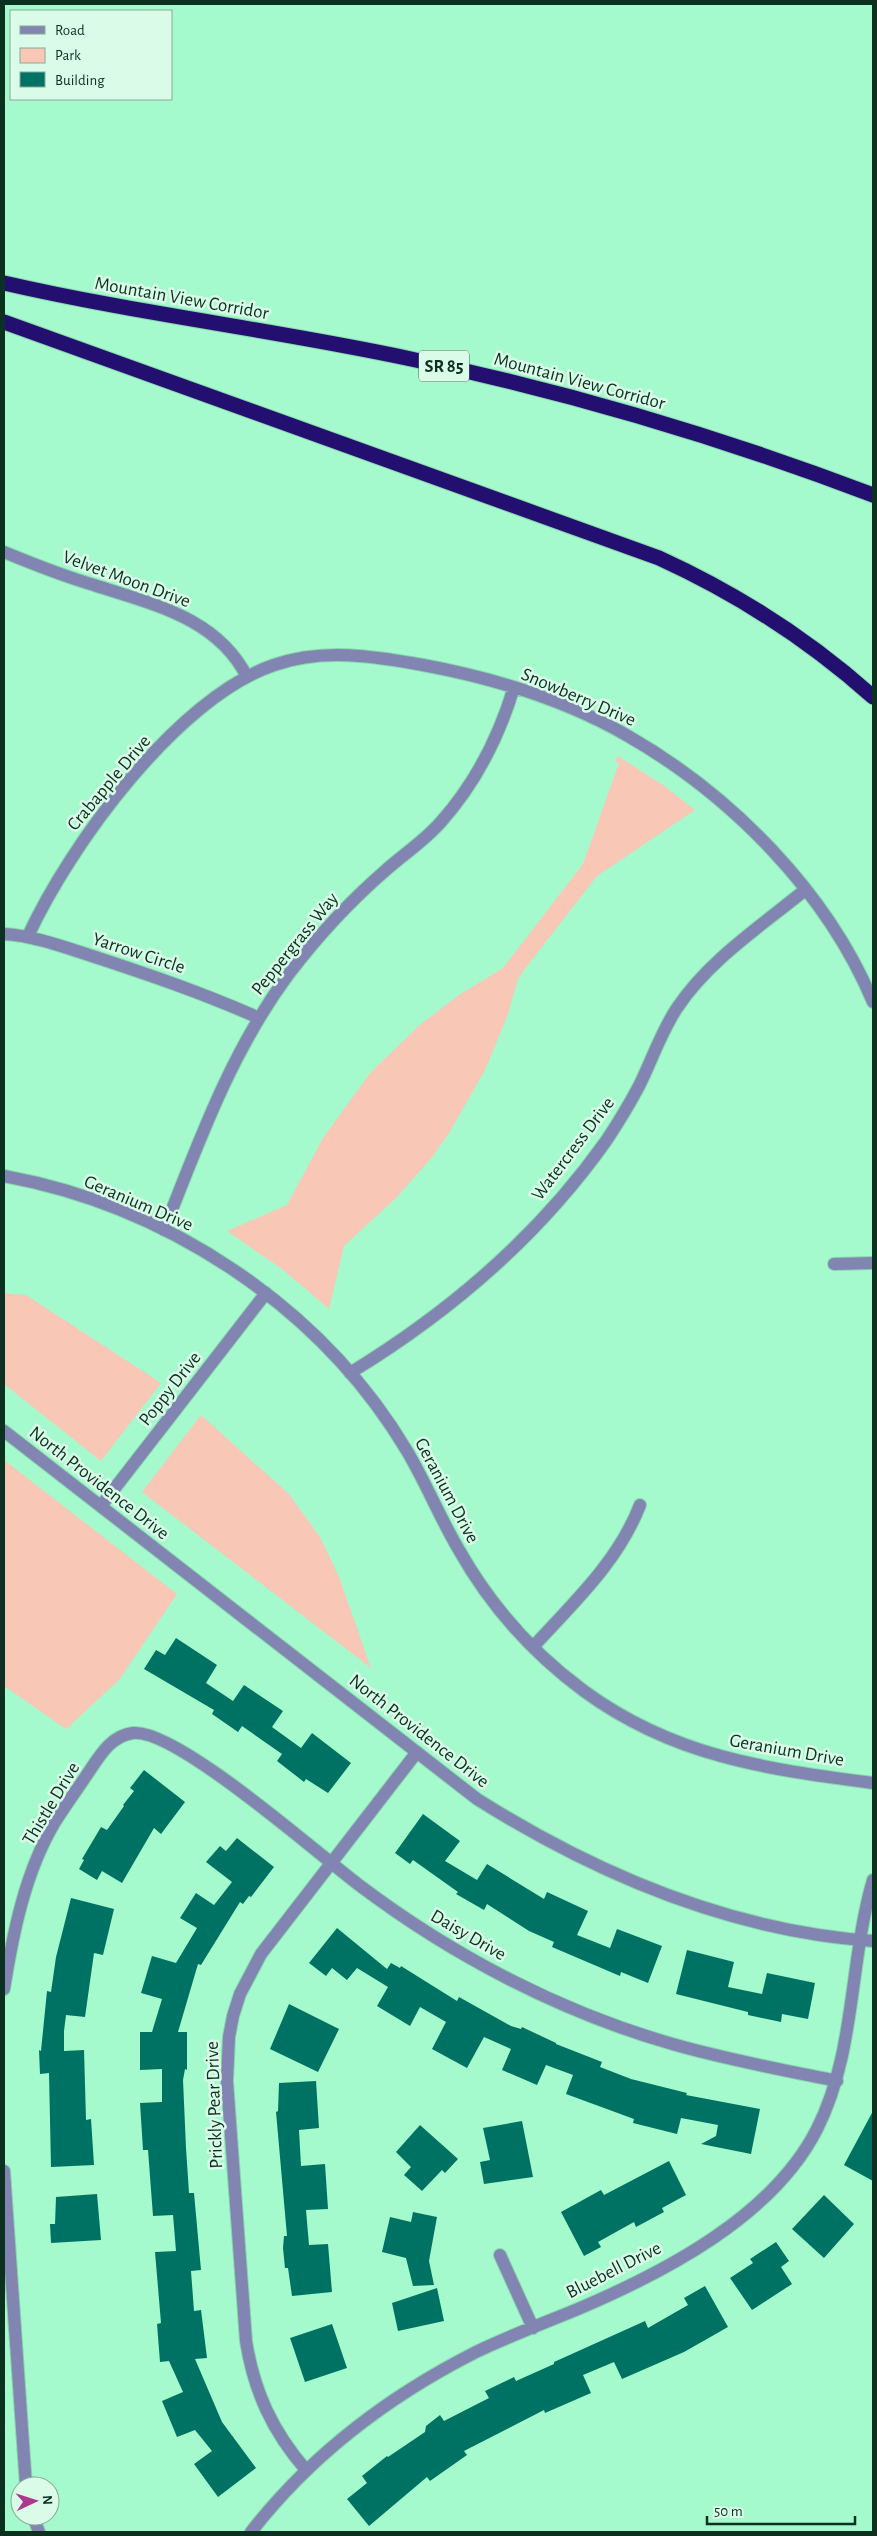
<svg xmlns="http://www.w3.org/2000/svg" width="877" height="2536" font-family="'Alegreya Sans',sans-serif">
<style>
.green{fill:#f9c7b5}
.building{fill:#007264}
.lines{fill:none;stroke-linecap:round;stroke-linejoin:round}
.minor-casing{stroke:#89d6ae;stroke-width:14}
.highway-casing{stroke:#89d6ae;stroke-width:17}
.minor{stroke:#8285b2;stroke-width:12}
.highway{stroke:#230f6f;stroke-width:15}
.labels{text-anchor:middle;stroke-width:5;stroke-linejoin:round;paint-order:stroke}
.shield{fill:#dafbe8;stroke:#4a6e5c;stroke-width:1}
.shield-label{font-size:18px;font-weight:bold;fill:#0c3120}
.street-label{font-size:19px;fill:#0c3120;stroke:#dafbe8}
</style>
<rect width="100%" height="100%" fill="#a4facd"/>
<path class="green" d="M 618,756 L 663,785 L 695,810 L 597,876 L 524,970 L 518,979 L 507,1017 L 485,1070 L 449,1133 L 433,1156 L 397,1197 L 344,1246 L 329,1309 L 282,1269 L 227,1231 L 287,1205 L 323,1138 L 371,1072 L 421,1024 L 459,995 L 503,968 L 583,864 L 619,763 L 615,761 Z
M 4,1293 L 26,1295 L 161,1383 L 101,1461 L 4,1384 Z
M 201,1415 L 289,1494 L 320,1537 L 339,1577 L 371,1668 L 142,1492 Z
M 4,1460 L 177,1594 L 119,1680 L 66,1729 L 4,1686 Z"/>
<path class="building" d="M 176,1638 L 217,1665 L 206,1683 L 233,1701 L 244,1685 L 283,1711 L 272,1727 L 301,1748 L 312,1733 L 351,1763 L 328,1793 L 306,1779 L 304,1782 L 277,1761 L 282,1754 L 242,1726 L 238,1732 L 212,1714 L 214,1710 L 144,1669 L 156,1650 L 165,1655 Z
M 144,1770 L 185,1802 L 161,1834 L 154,1828 L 122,1883 L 102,1871 L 97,1880 L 79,1869 L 84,1860 L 82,1859 L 101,1827 L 107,1830 L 124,1806 L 123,1805 L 134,1791 L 130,1788 Z
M 423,1814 L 460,1841 L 445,1861 L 477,1880 L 487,1864 L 544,1899 L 547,1892 L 588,1911 L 577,1935 L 610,1948 L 617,1929 L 662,1946 L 648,1983 L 621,1972 L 620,1976 L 552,1947 L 554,1942 L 529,1931 L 487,1904 L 484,1910 L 456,1894 L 458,1892 L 413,1860 L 410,1864 L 395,1853 Z
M 237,1838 L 274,1867 L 251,1897 L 249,1896 L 243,1904 L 240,1902 L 201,1965 L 198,1964 L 178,2032 L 187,2032 L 187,2070 L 185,2069 L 183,2080 L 186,2148 L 189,2193 L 194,2193 L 201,2270 L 191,2271 L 194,2311 L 201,2310 L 207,2358 L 195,2359 L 222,2422 L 256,2468 L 218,2497 L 194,2464 L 212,2451 L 195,2430 L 177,2437 L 162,2401 L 183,2392 L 169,2361 L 160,2362 L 157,2324 L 161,2323 L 155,2252 L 176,2251 L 173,2215 L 153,2216 L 148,2150 L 143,2150 L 140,2103 L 162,2102 L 162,2069 L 140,2070 L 140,2032 L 152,2032 L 162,1999 L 141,1993 L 152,1956 L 176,1963 L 197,1928 L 180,1918 L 196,1893 L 214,1905 L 232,1882 L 206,1862 L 220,1846 L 226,1851 Z
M 71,1898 L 114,1909 L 103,1955 L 94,1953 L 85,2017 L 66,2015 L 64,2031 L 64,2051 L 84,2050 L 86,2120 L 91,2119 L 94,2165 L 51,2167 L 49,2073 L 40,2074 L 39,2050 L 41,2051 L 47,1991 L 51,1992 L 56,1957 Z
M 337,1928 L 387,1969 L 391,1963 L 400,1968 L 401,1966 L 457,2001 L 459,1997 L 511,2026 L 521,2029 L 522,2027 L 556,2043 L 556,2044 L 602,2062 L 600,2067 L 631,2079 L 687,2093 L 686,2095 L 760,2109 L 751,2154 L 701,2144 L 716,2136 L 718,2125 L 681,2118 L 677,2134 L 633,2123 L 634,2119 L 566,2094 L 573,2075 L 546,2065 L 537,2085 L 502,2070 L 511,2049 L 484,2037 L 467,2068 L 432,2049 L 446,2022 L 420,2007 L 410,2026 L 377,2006 L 388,1987 L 357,1968 L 347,1980 L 332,1968 L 326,1976 L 309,1963 Z
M 687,1950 L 734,1962 L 728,1987 L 762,1994 L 767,1973 L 815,1983 L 808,2019 L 782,2014 L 781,2022 L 748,2015 L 748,2012 L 676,1994 Z
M 289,2004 L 339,2029 L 318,2072 L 270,2049 Z
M 316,2081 L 319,2128 L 299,2130 L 301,2166 L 325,2164 L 328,2209 L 306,2210 L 309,2245 L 328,2244 L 332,2292 L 292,2296 L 288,2268 L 285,2268 L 283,2248 L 284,2236 L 287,2236 L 276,2112 L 278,2111 L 279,2083 Z
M 873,2111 L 873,2181 L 844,2165 Z
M 522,2121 L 533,2177 L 484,2184 L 480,2162 L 490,2160 L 483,2128 Z
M 420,2125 L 458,2159 L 445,2173 L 442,2170 L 422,2191 L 404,2175 L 411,2167 L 396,2152 Z
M 669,2161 L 686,2195 L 662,2208 L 664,2212 L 636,2227 L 634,2222 L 598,2242 L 601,2247 L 584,2256 L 561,2212 L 601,2190 L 604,2195 Z
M 97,2194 L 101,2240 L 51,2243 L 50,2224 L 55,2224 L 56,2197 Z
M 824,2195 L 854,2224 L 824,2258 L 792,2229 Z
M 413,2212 L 437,2217 L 429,2261 L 434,2285 L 413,2286 L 406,2258 L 382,2252 L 390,2217 L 411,2222 Z
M 776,2242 L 789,2261 L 781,2267 L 792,2284 L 752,2310 L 730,2278 L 753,2263 L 750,2259 Z
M 705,2286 L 728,2327 L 684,2352 L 622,2379 L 614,2362 L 583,2375 L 591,2393 L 545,2413 L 544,2410 L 464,2451 L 467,2455 L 430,2481 L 427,2477 L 369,2526 L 347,2499 L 367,2483 L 362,2476 L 387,2456 L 388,2457 L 425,2432 L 426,2426 L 440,2415 L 444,2421 L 489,2398 L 485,2391 L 514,2377 L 516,2381 L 554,2364 L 554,2362 L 645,2321 L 648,2328 L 688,2305 L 684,2298 Z
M 437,2288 L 444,2321 L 398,2331 L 392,2303 Z
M 332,2324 L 347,2368 L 305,2382 L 290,2338 Z"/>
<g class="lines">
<defs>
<path id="minor" d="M 4,552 C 33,564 63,576 94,585 C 151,604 217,617 247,677
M 4,934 C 34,936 61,946 89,955 C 147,974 203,993 259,1018
M 28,936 C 70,845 177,698 274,665 C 323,648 373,656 423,665 C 493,678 566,700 628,736 C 731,795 827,892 873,1002
M 4,1176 C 168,1206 321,1307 407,1451 C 426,1483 440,1518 459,1550 C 490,1605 534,1654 584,1691 C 674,1757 767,1769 873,1783
M 164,1230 C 199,1141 231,1052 288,975 C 317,937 350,901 386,870 C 404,854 424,841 440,823 C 475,784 499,737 514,687
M 834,1264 L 873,1263
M 350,1373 C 450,1312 538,1237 606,1141 C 618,1123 629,1105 639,1086 C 652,1060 661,1032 677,1008 C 709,960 761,926 805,890
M 4,1431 L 477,1799 C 596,1874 731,1931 873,1941
M 101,1506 L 266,1293
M 533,1647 C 573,1603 618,1562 640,1505
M 4,1989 C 13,1933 25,1872 55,1822 C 65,1806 76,1791 86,1776 C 98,1759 109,1736 133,1733 C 176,1728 319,1855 359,1885 C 453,1956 562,2013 676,2045 C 729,2060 783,2070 837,2081
M 4,2171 L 26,2486
M 500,2255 L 533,2328
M 306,2470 C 273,2432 254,2392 246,2341 L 227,2081 L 229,2037 L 233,2016 L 240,1994 L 261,1954 L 417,1752
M 33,2516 L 39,2532
M 251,2532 C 311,2455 389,2396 476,2352 C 509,2336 544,2323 578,2309 C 665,2272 773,2216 817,2129 C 856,2052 849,1962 873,1880"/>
<path id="highway" d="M 4,283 C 139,314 276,330 411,359 C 569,392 723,438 873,495
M 4,322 L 659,558 C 738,594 808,639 873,697"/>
</defs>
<use href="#minor" class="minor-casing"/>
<use href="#highway" class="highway-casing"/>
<use href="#minor" class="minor"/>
<use href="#highway" class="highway"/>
</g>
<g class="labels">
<rect class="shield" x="419" y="350.5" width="50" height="31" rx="4"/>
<g class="shield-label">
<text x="444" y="372">SR 85</text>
</g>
<g class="street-label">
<text transform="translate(182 297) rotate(10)" y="7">Mountain View Corridor</text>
<text transform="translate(580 380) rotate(15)" y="7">Mountain View Corridor</text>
<text transform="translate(127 578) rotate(20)" y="7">Velvet Moon Drive</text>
<text transform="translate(579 696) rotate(23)" y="7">Snowberry Drive</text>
<text transform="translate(108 782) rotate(-50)" y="7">Crabapple Drive</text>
<text transform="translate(294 943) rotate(-51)" y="7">Peppergrass Way</text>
<text transform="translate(139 952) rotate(18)" y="7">Yarrow Circle</text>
<text transform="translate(572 1148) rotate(-53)" y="7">Watercress Drive</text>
<text transform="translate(139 1202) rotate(23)" y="7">Geranium Drive</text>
<text transform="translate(169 1388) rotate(-52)" y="7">Poppy Drive</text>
<text transform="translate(100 1482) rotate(38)" y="7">North Providence Drive</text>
<text transform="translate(448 1490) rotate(62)" y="7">Geranium Drive</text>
<text transform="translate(420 1730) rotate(38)" y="7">North Providence Drive</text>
<text transform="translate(787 1749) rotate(10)" y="7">Geranium Drive</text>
<text transform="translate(50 1803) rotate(-59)" y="7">Thistle Drive</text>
<text transform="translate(469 1934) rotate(30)" y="7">Daisy Drive</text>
<text transform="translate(213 2105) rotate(-92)" y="7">Prickly Pear Drive</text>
<text transform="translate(613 2269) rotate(-27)" y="7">Bluebell Drive</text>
</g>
</g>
<rect width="877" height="2536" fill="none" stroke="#0c3120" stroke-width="10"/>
<rect x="10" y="10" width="162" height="90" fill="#dafbe8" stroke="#88aa98"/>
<rect x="20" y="26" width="25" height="8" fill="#8285b2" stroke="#88aa98"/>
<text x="55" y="35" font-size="15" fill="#0c3120">Road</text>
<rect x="20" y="48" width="25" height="15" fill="#f9c7b5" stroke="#88aa98"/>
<text x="55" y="60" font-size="15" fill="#0c3120">Park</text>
<rect x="20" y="72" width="25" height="15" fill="#007264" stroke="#88aa98"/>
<text x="55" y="85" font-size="15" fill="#0c3120">Building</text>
<g transform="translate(35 2501) rotate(86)"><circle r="24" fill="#dafbe8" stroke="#88aa98"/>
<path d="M0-4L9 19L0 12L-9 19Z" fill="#af388e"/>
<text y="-8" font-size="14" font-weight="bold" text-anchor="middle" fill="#0c3120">N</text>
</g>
<path d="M707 2516v8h148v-8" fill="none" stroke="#0c3120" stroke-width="2.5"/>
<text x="714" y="2516" font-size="15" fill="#0c3120" stroke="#dafbe8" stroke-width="4" paint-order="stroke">50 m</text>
</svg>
